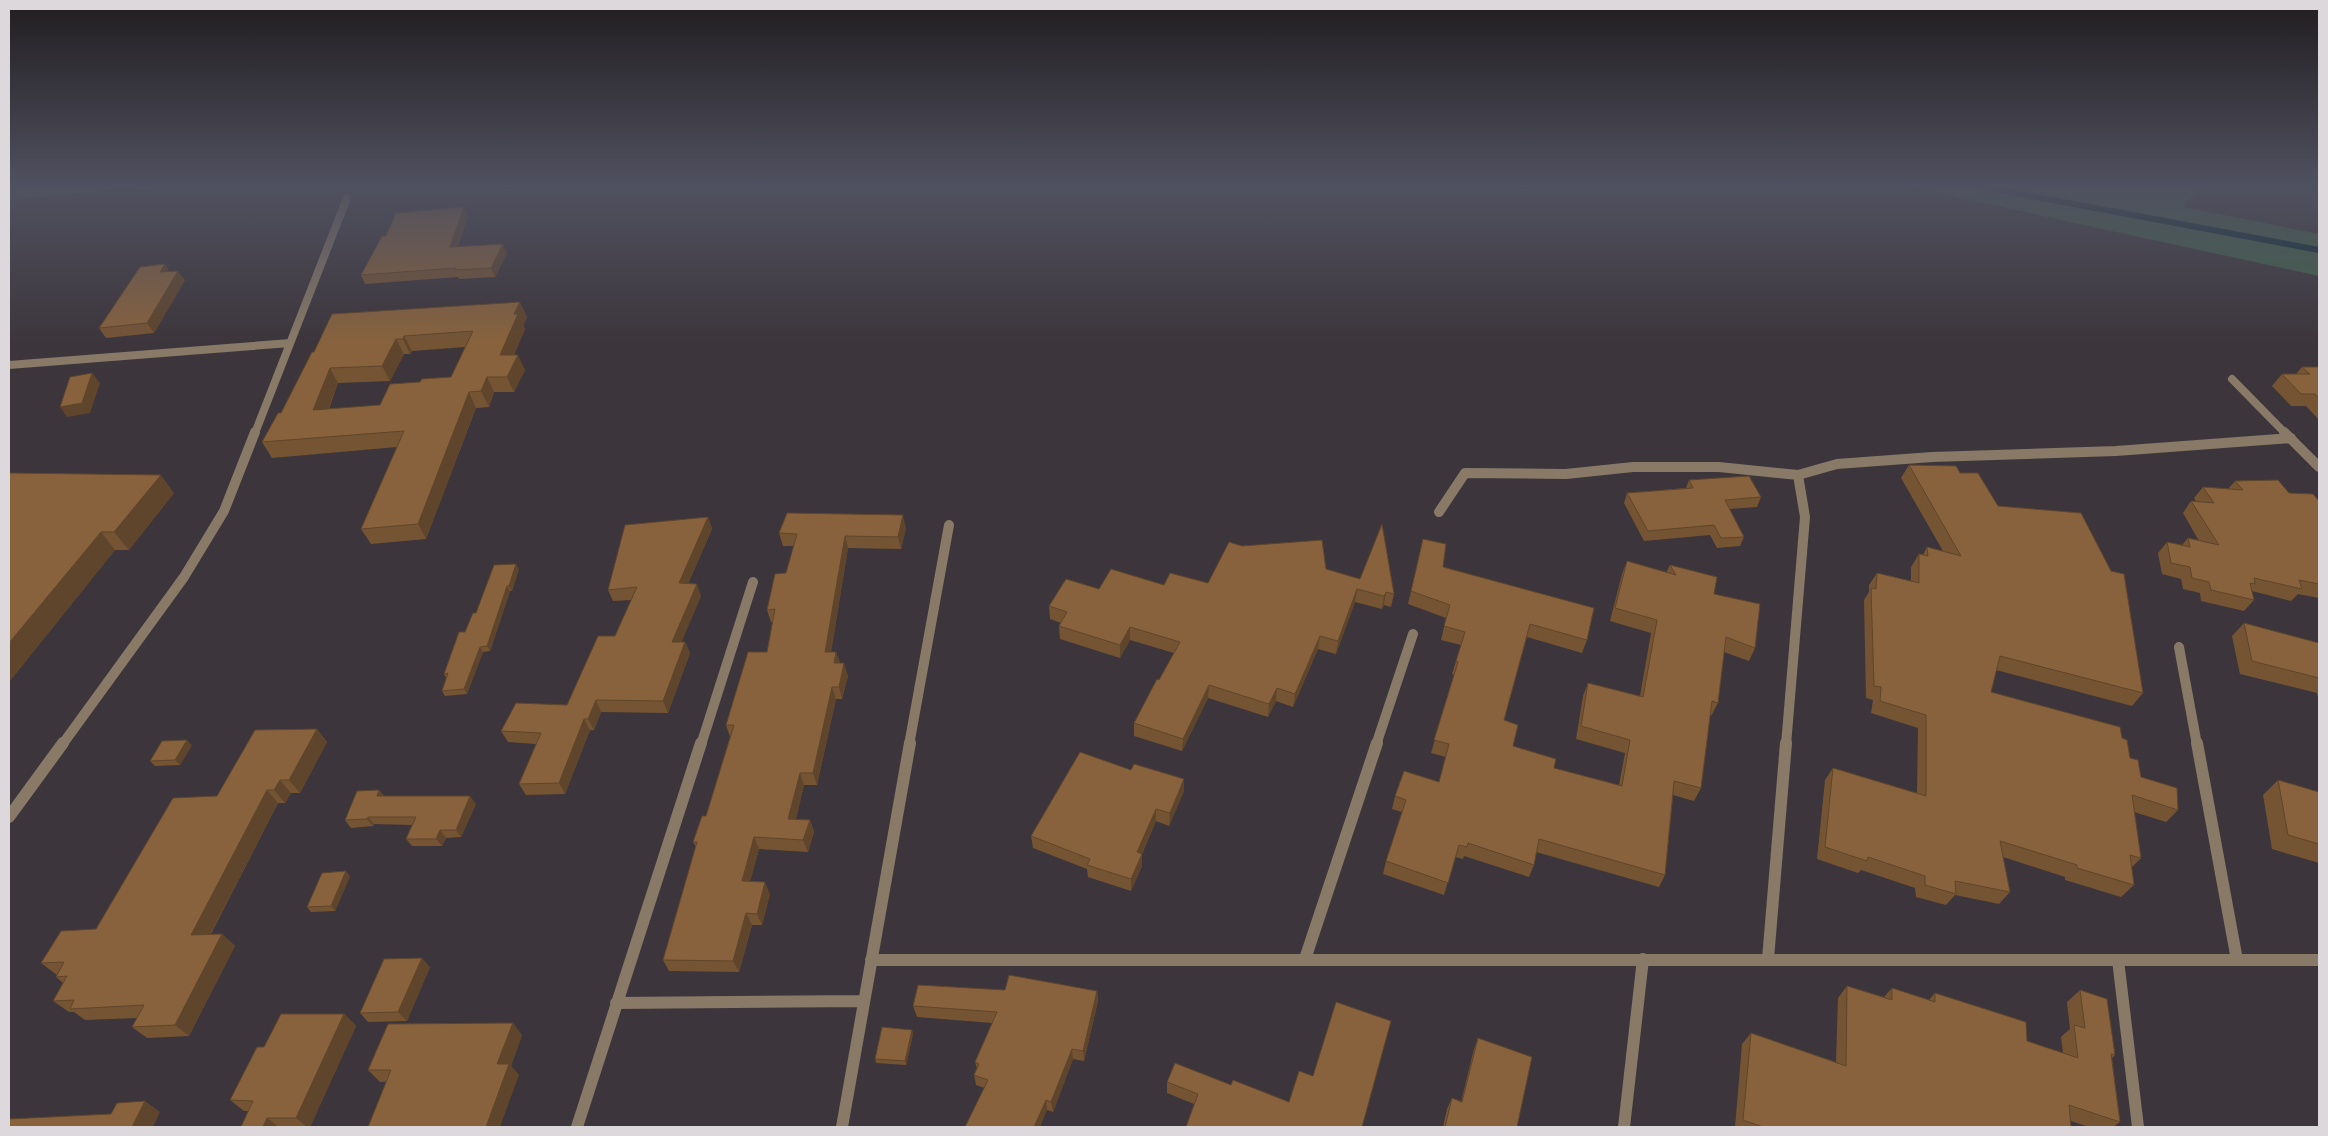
<svg xmlns="http://www.w3.org/2000/svg" width="2328" height="1136" font-family="'Titillium Web',sans-serif">
<style>
.green{fill:#406248}
.lines{fill:none;stroke-linecap:round;stroke-linejoin:round}
.stream{stroke:#042631;stroke-width:6}
.minor-far2{stroke:#887a67;stroke-width:8}
.minor-far1{stroke:#887a67;stroke-width:10}
.minor{stroke:#887a67;stroke-width:12}
.wall{fill:#755434;fill-rule:evenodd}
.shaded-wall{fill:#5f452b}
.building{fill:#88623d;stroke:#5f452b;fill-rule:evenodd}
</style>
<rect width="100%" height="100%" fill="#3c353b"/>
<path class="green" d="M 9,185 L 172,185 L 9,200 Z
M 1900,185 L 2203,185 L 2183,207 L 2319,234 L 2319,276 Z"/>
<g class="lines">
<path class="stream" d="M 1973,185 L 2319,250"/>
<path class="minor-far2" d="M 9,365 L 290,343
M 2232,379 L 2285,433
M 255,433 L 347,198"/>
<path class="minor-far1" d="M 2284,432 L 2319,467
M 1439,512 L 1465,473 L 1566,474 L 1633,467 L 1719,467 L 1798,475
M 2179,647 L 2197,745
M 62,745 L 184,577 L 224,511 L 255,432
M 701,745 L 753,582
M 909,745 L 949,525
M 1376,745 L 1413,634
M 1786,745 L 1805,517 L 1798,475 L 1837,464 L 1932,457 L 2116,451 L 2291,438"/>
<path class="minor" d="M 2197,743 L 2237,960
M 9,817 L 63,743
M 1305,959 L 1377,743
M 1768,959 L 1786,743
M 871,960 L 2319,960
M 2118,960 L 2138,1127
M 616,1003 L 863,1001
M 577,1127 L 701,743
M 842,1127 L 910,743
M 1624,1127 L 1643,959"/>
</g>
<path class="wall" d="M 464,207 L 468,216 L 458,246 L 507,253 L 495,277 L 459,279 L 458,277 L 365,284 L 361,275 L 386,236 Z
M 185,280 L 154,333 L 106,338 L 99,328 Z
M 332,314 L 527,317 L 523,325 L 525,329 L 514,355 L 525,370 L 514,392 L 494,392 L 489,407 L 476,408 L 426,539 L 371,544 L 361,529 L 397,447 L 272,458 L 262,442 L 281,413 L 314,352 ZM 465,347 L 451,377 L 420,382 L 380,405 L 329,409 L 338,383 L 390,381 L 404,354 L 410,354 L 412,351 Z
M 2302,367 L 2319,367 L 2319,420 L 2306,406 L 2291,406 L 2272,386 L 2282,374 L 2296,374 Z
M 1909,465 L 1960,473 L 1998,506 L 2143,693 L 2132,706 L 1996,670 L 1991,692 L 2122,738 L 2130,758 L 2141,777 L 2178,810 L 2166,822 L 2134,812 L 2141,858 L 2132,867 L 2134,885 L 2121,897 L 2065,880 L 2065,877 L 2003,857 L 2010,892 L 1999,904 L 1955,895 L 1946,905 L 1916,897 L 1915,888 L 1861,870 L 1858,873 L 1817,859 L 1825,780 L 1833,768 L 1917,793 L 1918,728 L 1871,713 L 1873,700 L 1866,698 L 1864,600 L 1869,592 L 1869,585 L 1877,573 L 1911,581 L 1911,567 L 1919,554 L 1923,555 L 1927,547 L 1943,551 L 1901,478 Z
M 9,473 L 174,493 L 129,550 L 115,550 L 9,682 Z
M 1689,480 L 1761,497 L 1757,507 L 1729,509 L 1744,537 L 1740,546 L 1717,548 L 1710,535 L 1644,541 L 1624,503 L 1627,493 L 1686,488 Z
M 2235,481 L 2319,501 L 2319,598 L 2298,594 L 2291,601 L 2252,591 L 2254,600 L 2244,611 L 2201,601 L 2200,593 L 2183,589 L 2181,579 L 2162,574 L 2158,553 L 2167,542 L 2182,545 L 2188,538 L 2199,541 L 2183,513 L 2191,501 L 2196,502 L 2194,498 L 2203,487 L 2228,489 Z
M 708,517 L 712,529 L 688,584 L 701,596 L 681,642 L 685,642 L 690,653 L 668,713 L 601,712 L 594,730 L 590,730 L 565,794 L 526,795 L 519,784 L 536,744 L 508,742 L 501,731 L 567,705 L 615,636 L 632,600 L 613,601 L 608,590 Z
M 906,528 L 901,549 L 848,548 L 831,652 L 836,652 L 840,663 L 848,676 L 842,699 L 836,699 L 817,785 L 804,785 L 796,819 L 810,820 L 814,832 L 808,852 L 759,849 L 750,882 L 770,894 L 762,925 L 752,925 L 739,972 L 669,971 L 663,960 L 696,847 L 693,842 L 706,816 L 730,737 L 726,725 L 767,652 L 773,622 L 771,622 L 767,610 L 786,573 L 794,546 L 783,546 L 779,533 Z
M 1627,561 L 1666,573 L 1670,565 L 1714,594 L 1755,648 L 1749,661 L 1724,652 L 1718,703 L 1711,716 L 1710,715 L 1701,788 L 1694,801 L 1673,795 L 1665,875 L 1659,887 L 1536,852 L 1534,865 L 1529,877 L 1464,856 L 1463,859 L 1455,857 L 1444,895 L 1383,874 L 1386,861 L 1402,812 L 1392,809 L 1395,796 L 1439,782 L 1446,757 L 1431,753 L 1454,675 L 1452,674 L 1461,645 L 1441,640 L 1446,618 L 1408,604 L 1411,591 L 1443,567 L 1587,640 L 1582,653 L 1527,637 L 1504,720 L 1513,746 L 1554,768 L 1619,785 L 1625,753 L 1576,739 L 1583,696 L 1588,683 L 1640,696 L 1651,633 L 1610,621 L 1622,574 Z
M 519,569 L 512,591 L 510,591 L 490,651 L 483,652 L 467,694 L 445,696 L 442,691 L 446,678 L 444,674 L 476,613 Z
M 1326,569 L 1394,594 L 1391,607 L 1384,605 L 1382,609 L 1355,602 L 1336,654 L 1318,649 L 1293,707 L 1276,701 L 1268,717 L 1208,698 L 1182,751 L 1134,736 L 1134,723 L 1174,653 L 1130,640 L 1120,658 L 1060,639 L 1059,626 L 1061,623 L 1050,619 L 1049,606 L 1099,589 L 1164,585 L 1208,583 Z
M 2244,623 L 2319,643 L 2319,702 L 2317,693 L 2240,674 L 2232,636 Z
M 317,729 L 327,742 L 300,793 L 291,793 L 285,803 L 278,803 L 211,934 L 222,934 L 235,946 L 189,1036 L 147,1038 L 132,1027 L 137,1018 L 85,1020 L 74,1012 L 69,1012 L 53,1001 L 63,983 L 56,977 L 57,975 L 41,963 L 96,929 L 217,796 Z
M 192,745 L 180,765 L 155,766 L 150,761 Z
M 2278,780 L 2319,792 L 2319,863 L 2272,849 L 2263,795 Z
M 379,790 L 384,796 L 476,804 L 461,837 L 446,838 L 442,846 L 412,846 L 406,839 L 412,825 L 374,824 L 373,826 L 351,828 L 345,820 Z
M 1184,791 L 1169,826 L 1156,821 L 1142,854 L 1142,866 L 1131,891 L 1088,877 L 1087,869 L 1033,848 L 1031,836 Z
M 350,876 L 335,911 L 311,912 L 307,907 Z
M 430,967 L 407,1021 L 368,1022 L 360,1013 Z
M 1847,986 L 1884,997 L 1892,988 L 1929,1000 L 1935,993 L 2027,1041 L 2063,1053 L 2061,1037 L 2070,1029 L 2067,1002 L 2080,990 L 2115,1055 L 2112,1058 L 2120,1122 L 2113,1127 L 2089,1127 L 2071,1121 L 2071,1127 L 1735,1127 L 1742,1044 L 1751,1033 L 1836,1062 L 1838,998 Z
M 1005,990 L 1097,991 L 1098,1001 L 1084,1061 L 1073,1059 L 1053,1112 L 976,1085 L 974,1075 L 977,1068 L 975,1062 L 992,1023 L 917,1017 L 913,1006 Z
M 344,1014 L 356,1026 L 310,1127 L 241,1127 L 248,1111 L 244,1111 L 230,1100 L 264,1047 Z
M 912,1030 L 913,1034 L 906,1065 L 876,1063 L 875,1059 Z
M 522,1035 L 511,1066 L 519,1075 L 380,1082 L 368,1070 Z
M 1478,1038 L 1517,1127 L 1443,1127 L 1447,1109 L 1452,1098 L 1461,1102 L 1474,1049 Z
M 1167,1082 L 1231,1085 L 1289,1102 L 1194,1104 L 1167,1093 Z"/>
<path class="shaded-wall" d="M 464,207 L 468,216 L 454,256 L 450,247 Z
M 503,244 L 507,253 L 495,277 L 491,268 Z
M 165,264 L 171,274 L 160,272 Z
M 178,271 L 185,280 L 154,333 L 147,323 Z
M 520,302 L 527,317 L 523,325 L 525,329 L 507,370 L 500,355 L 514,314 Z
M 404,336 L 412,351 L 410,354 L 403,339 Z
M 396,339 L 404,354 L 390,381 L 382,366 Z
M 518,355 L 525,370 L 514,392 L 507,377 Z
M 330,368 L 338,383 L 322,425 L 313,410 Z
M 92,373 L 100,383 L 90,413 L 67,417 L 60,407 Z
M 487,377 L 494,392 L 489,407 L 481,391 Z
M 469,392 L 476,408 L 426,539 L 418,524 Z
M 161,475 L 174,493 L 129,550 L 114,532 Z
M 903,515 L 906,528 L 901,549 L 898,537 Z
M 708,517 L 712,529 L 683,595 L 679,583 Z
M 101,532 L 115,550 L 9,682 L 9,643 Z
M 845,536 L 848,548 L 829,665 L 825,652 Z
M 516,564 L 519,569 L 512,591 L 509,586 Z
M 697,584 L 701,596 L 677,653 L 672,642 Z
M 507,586 L 510,591 L 490,651 L 487,646 Z
M 1357,589 L 1355,602 L 1336,654 L 1338,641 Z
M 1386,592 L 1384,605 L 1382,609 L 1384,596 Z
M 1130,627 L 1130,640 L 1120,658 L 1120,645 Z
M 1320,636 L 1318,649 L 1293,707 L 1295,694 Z
M 685,642 L 690,653 L 668,713 L 663,701 Z
M 480,647 L 483,652 L 467,694 L 464,689 Z
M 836,652 L 840,665 L 834,663 Z
M 844,663 L 848,676 L 842,699 L 839,687 Z
M 1209,685 L 1208,698 L 1182,751 L 1183,739 Z
M 832,687 L 836,699 L 817,785 L 813,773 Z
M 1277,688 L 1276,701 L 1268,717 L 1269,704 Z
M 596,700 L 601,712 L 594,730 L 588,719 Z
M 584,719 L 590,730 L 565,794 L 559,783 Z
M 317,729 L 327,742 L 300,793 L 289,780 Z
M 187,740 L 192,745 L 180,765 L 175,760 Z
M 800,773 L 804,785 L 793,831 L 788,819 Z
M 1184,779 L 1184,791 L 1169,826 L 1170,813 Z
M 280,780 L 291,793 L 285,803 L 274,790 Z
M 267,790 L 278,803 L 204,946 L 191,935 Z
M 379,790 L 385,798 L 377,796 Z
M 470,796 L 476,804 L 461,837 L 456,830 Z
M 1156,809 L 1156,821 L 1137,864 L 1137,852 Z
M 368,817 L 374,824 L 373,826 L 367,819 Z
M 810,820 L 814,832 L 808,852 L 803,840 Z
M 440,830 L 446,838 L 442,846 L 436,839 Z
M 754,837 L 759,849 L 747,893 L 742,881 Z
M 1142,854 L 1142,866 L 1131,891 L 1131,879 Z
M 346,871 L 350,876 L 335,911 L 331,906 Z
M 765,882 L 770,894 L 762,925 L 757,914 Z
M 746,913 L 752,925 L 739,972 L 733,961 Z
M 222,934 L 235,946 L 189,1036 L 175,1025 Z
M 422,958 L 430,967 L 407,1021 L 398,1012 Z
M 1097,991 L 1098,1001 L 1084,1061 L 1083,1051 Z
M 344,1014 L 356,1026 L 310,1127 L 307,1127 L 296,1118 Z
M 513,1023 L 522,1035 L 511,1066 L 519,1075 L 500,1127 L 486,1127 L 497,1064 Z
M 912,1030 L 913,1034 L 906,1065 L 905,1061 Z
M 1072,1049 L 1073,1059 L 1053,1112 L 1051,1102 Z
M 1046,1100 L 1047,1110 L 1040,1127 L 1034,1127 Z
M 145,1101 L 160,1112 L 153,1127 L 132,1127 Z
M 267,1118 L 279,1127 L 263,1127 Z"/>
<path class="building" d="M 464,207 L 450,247 L 503,244 L 491,268 L 455,270 L 456,268 L 361,275 L 382,236 L 386,236 L 396,213 Z
M 165,264 L 160,272 L 178,271 L 147,323 L 99,328 L 140,267 Z
M 520,302 L 514,314 L 518,314 L 500,355 L 518,355 L 507,377 L 487,377 L 481,391 L 469,392 L 418,524 L 361,529 L 404,431 L 262,442 L 278,413 L 281,413 L 312,352 L 314,352 L 332,314 ZM 473,331 L 451,377 L 422,379 L 420,382 L 390,384 L 380,405 L 313,410 L 330,368 L 382,366 L 396,339 L 403,339 L 404,336 Z
M 2302,367 L 2319,367 L 2319,398 L 2315,394 L 2301,394 L 2282,374 L 2310,374 Z
M 92,373 L 82,403 L 60,407 L 70,377 Z
M 1909,465 L 1956,466 L 1960,473 L 1978,473 L 1998,506 L 2081,513 L 2111,571 L 2124,574 L 2143,693 L 2000,656 L 1991,692 L 2120,727 L 2122,738 L 2127,740 L 2130,758 L 2138,760 L 2141,777 L 2177,788 L 2178,810 L 2132,795 L 2141,858 L 2130,855 L 2134,885 L 2077,868 L 2077,865 L 2000,841 L 2010,892 L 1955,881 L 1956,894 L 1925,885 L 1925,876 L 1868,857 L 1867,861 L 1825,847 L 1833,768 L 1926,796 L 1926,715 L 1880,701 L 1881,687 L 1874,686 L 1871,588 L 1876,589 L 1877,573 L 1919,583 L 1919,554 L 1928,556 L 1927,547 L 1961,556 Z
M 9,473 L 161,475 L 114,532 L 101,532 L 9,643 Z
M 1749,476 L 1761,497 L 1725,500 L 1744,537 L 1721,538 L 1714,525 L 1648,531 L 1627,493 L 1693,488 L 1689,480 Z
M 2278,480 L 2289,493 L 2313,494 L 2319,501 L 2319,584 L 2299,580 L 2302,589 L 2254,578 L 2255,584 L 2250,583 L 2254,600 L 2211,590 L 2209,582 L 2192,578 L 2190,567 L 2171,563 L 2167,542 L 2190,547 L 2188,538 L 2219,545 L 2191,501 L 2214,503 L 2203,487 L 2243,490 L 2235,481 Z
M 787,513 L 903,515 L 898,537 L 845,536 L 825,652 L 836,652 L 834,663 L 844,663 L 839,687 L 832,687 L 813,773 L 800,773 L 788,819 L 810,820 L 803,840 L 754,837 L 742,881 L 765,882 L 757,914 L 746,913 L 733,961 L 663,960 L 697,842 L 693,842 L 702,816 L 706,816 L 734,725 L 726,725 L 748,652 L 767,652 L 775,609 L 767,610 L 775,574 L 786,573 L 797,534 L 779,533 Z
M 708,517 L 679,583 L 697,584 L 672,642 L 685,642 L 663,701 L 596,700 L 588,719 L 584,719 L 559,783 L 519,784 L 541,733 L 501,731 L 516,703 L 567,705 L 598,636 L 615,636 L 637,587 L 608,590 L 625,525 Z
M 1382,524 L 1394,594 L 1386,592 L 1384,596 L 1357,589 L 1338,641 L 1320,636 L 1295,694 L 1277,688 L 1269,704 L 1209,685 L 1183,739 L 1134,723 L 1157,679 L 1159,680 L 1180,642 L 1130,627 L 1120,645 L 1059,626 L 1067,612 L 1049,606 L 1066,579 L 1099,589 L 1111,569 L 1164,585 L 1170,573 L 1208,583 L 1229,542 L 1242,546 L 1322,540 L 1326,569 L 1360,579 Z
M 1423,539 L 1446,544 L 1443,567 L 1594,608 L 1587,640 L 1530,624 L 1504,720 L 1518,725 L 1513,746 L 1556,759 L 1554,768 L 1622,786 L 1630,740 L 1581,726 L 1588,683 L 1643,697 L 1657,620 L 1615,608 L 1627,561 L 1676,575 L 1670,565 L 1717,577 L 1714,594 L 1760,604 L 1755,648 L 1726,637 L 1718,703 L 1712,701 L 1701,788 L 1674,781 L 1665,875 L 1539,839 L 1534,865 L 1468,843 L 1467,847 L 1459,845 L 1448,883 L 1386,861 L 1406,800 L 1395,796 L 1404,771 L 1439,782 L 1449,744 L 1434,740 L 1458,662 L 1456,661 L 1465,632 L 1444,626 L 1450,605 L 1411,591 Z
M 516,564 L 509,586 L 507,586 L 487,646 L 480,647 L 464,689 L 442,691 L 448,673 L 444,674 L 459,632 L 465,632 L 473,613 L 476,613 L 494,565 Z
M 2244,623 L 2319,643 L 2319,678 L 2252,661 Z
M 317,729 L 289,780 L 280,780 L 274,790 L 267,790 L 191,935 L 222,934 L 175,1025 L 132,1027 L 144,1005 L 70,1009 L 74,1000 L 53,1001 L 67,976 L 56,977 L 64,962 L 41,963 L 61,931 L 96,929 L 173,798 L 217,796 L 255,730 Z
M 187,740 L 175,760 L 150,761 L 162,741 Z
M 1080,752 L 1131,770 L 1134,764 L 1184,779 L 1170,813 L 1156,809 L 1137,852 L 1142,854 L 1131,879 L 1087,865 L 1090,859 L 1031,836 Z
M 2278,780 L 2319,792 L 2319,844 L 2288,835 Z
M 379,790 L 377,796 L 470,796 L 456,830 L 440,830 L 436,839 L 406,839 L 416,817 L 368,817 L 367,819 L 345,820 L 357,791 Z
M 346,871 L 331,906 L 307,907 L 322,873 Z
M 422,958 L 398,1012 L 360,1013 L 384,959 Z
M 1009,975 L 1097,991 L 1083,1051 L 1072,1049 L 1051,1102 L 1046,1100 L 1034,1127 L 965,1127 L 988,1080 L 974,1075 L 979,1064 L 975,1062 L 997,1012 L 913,1006 L 918,985 L 1005,990 Z
M 1847,986 L 1892,1000 L 1892,988 L 1935,1002 L 1935,993 L 2026,1022 L 2027,1041 L 2078,1058 L 2074,1025 L 2085,1028 L 2080,990 L 2107,999 L 2115,1055 L 2111,1054 L 2120,1122 L 2069,1105 L 2071,1127 L 1763,1127 L 1743,1120 L 1751,1033 L 1846,1066 Z
M 1336,1002 L 1391,1021 L 1362,1127 L 1186,1127 L 1198,1094 L 1167,1082 L 1175,1063 L 1231,1085 L 1233,1080 L 1289,1102 L 1299,1071 L 1313,1076 Z
M 281,1014 L 344,1014 L 296,1118 L 267,1118 L 263,1127 L 241,1127 L 253,1101 L 230,1100 L 257,1047 L 264,1047 Z
M 513,1023 L 497,1064 L 509,1064 L 486,1127 L 368,1127 L 391,1070 L 368,1070 L 388,1024 Z
M 882,1027 L 912,1030 L 905,1061 L 875,1059 Z
M 1478,1038 L 1532,1057 L 1517,1127 L 1445,1127 L 1452,1098 L 1462,1102 Z
M 145,1101 L 132,1127 L 9,1127 L 9,1119 L 111,1114 L 117,1103 Z"/>
<linearGradient id="sky" x2="0" y2="1"><stop stop-color="#211d20"/><stop offset="0.54" stop-color="#505160"/><stop offset="1" stop-color="#505160" stop-opacity="0"/></linearGradient>
<rect width="2328" height="344" fill="url(#sky)"/>
<rect width="2328" height="1136" fill="none" stroke="#ddd8dc" stroke-width="20"/>
</svg>
